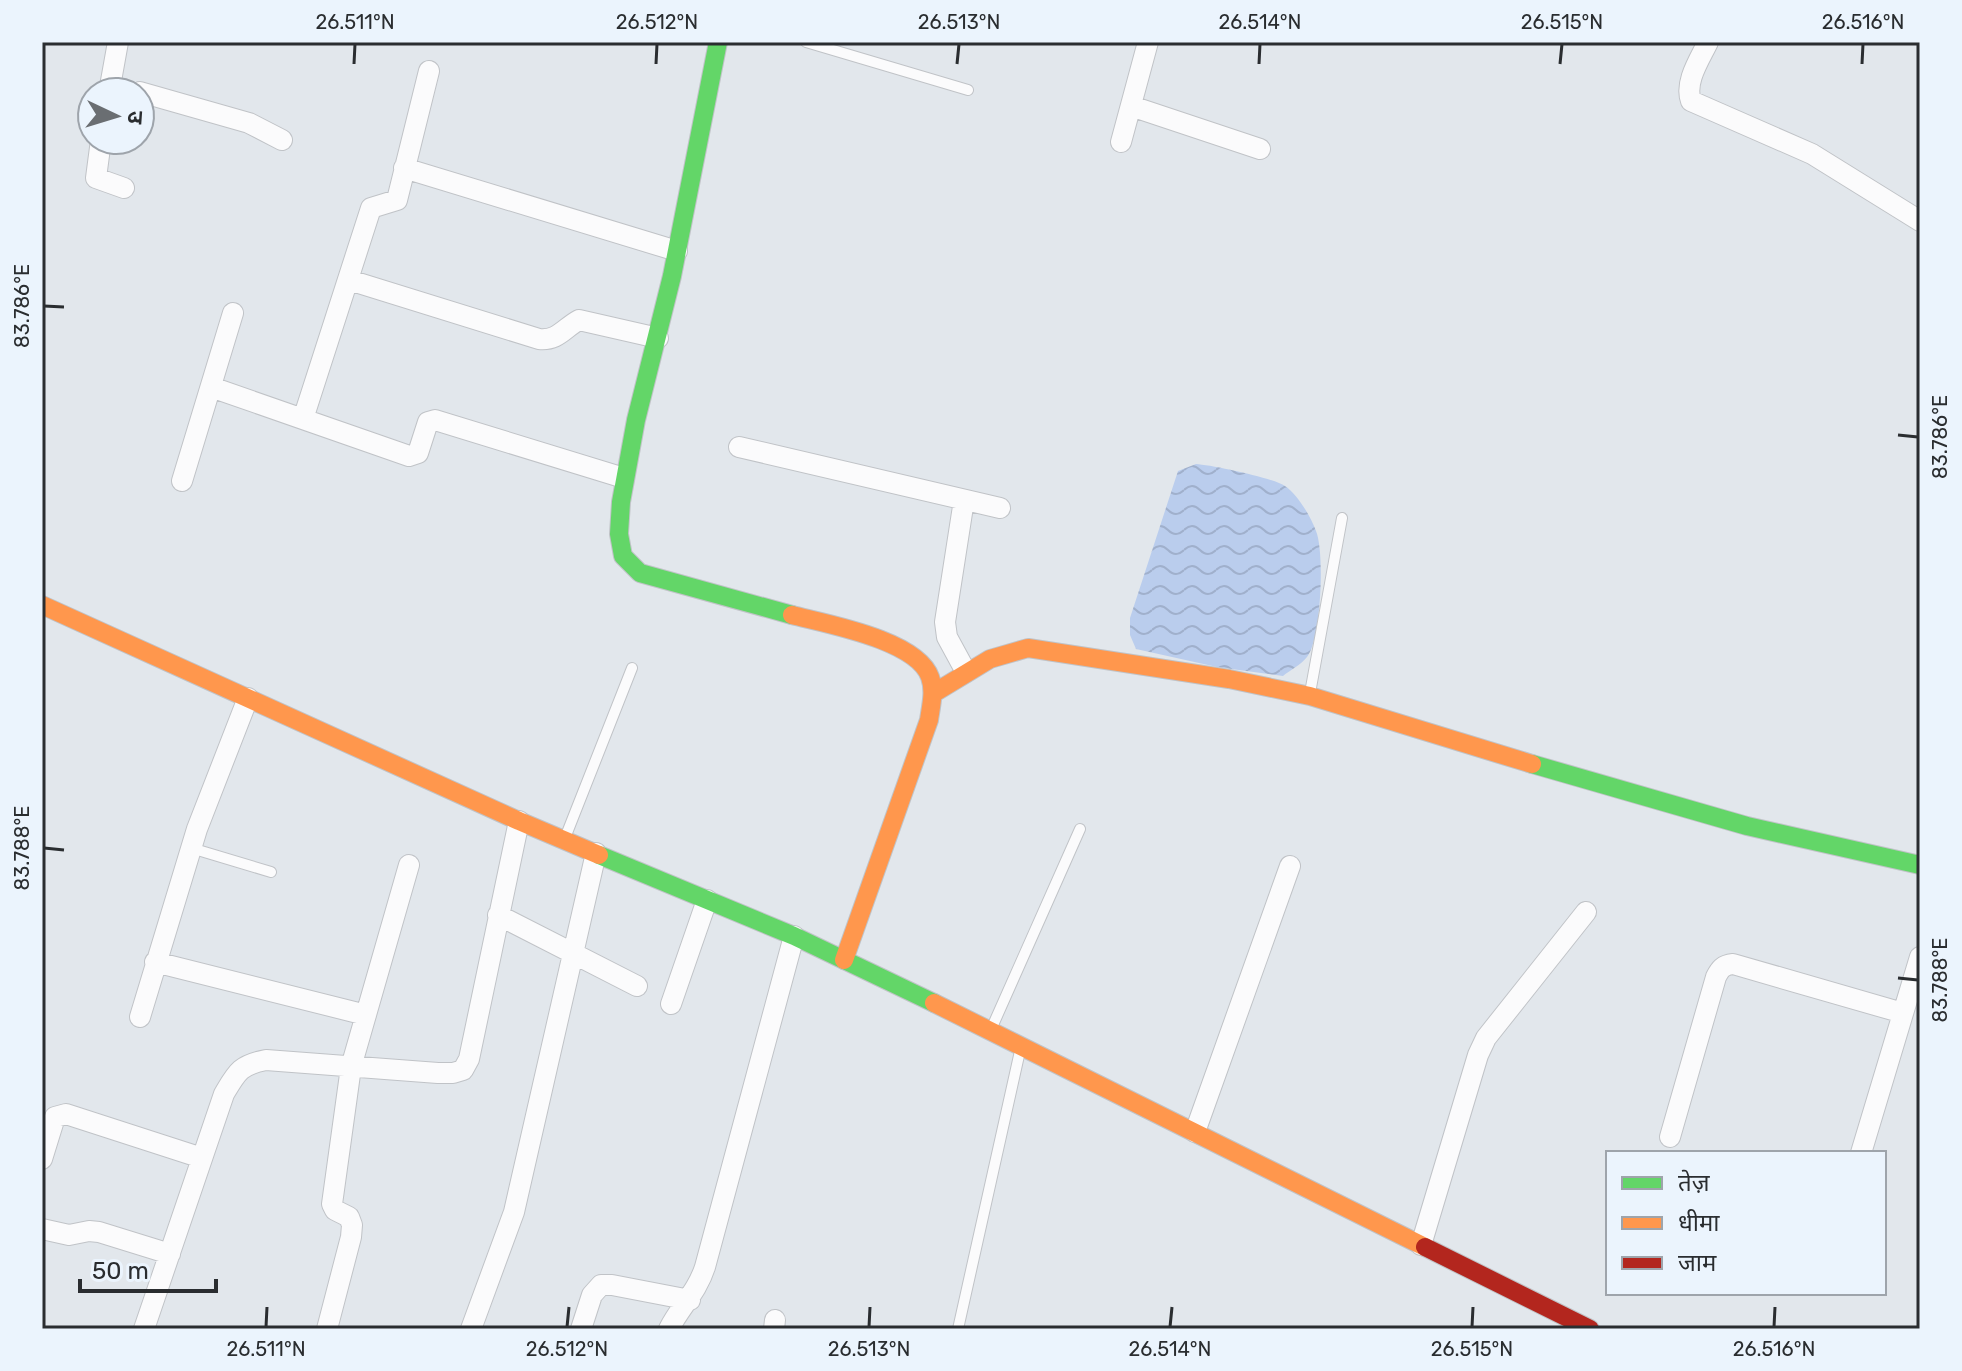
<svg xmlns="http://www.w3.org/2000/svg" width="1962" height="1371" font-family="Rubik,'Noto Sans Devanagari',sans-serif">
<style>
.water{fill:url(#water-waves)}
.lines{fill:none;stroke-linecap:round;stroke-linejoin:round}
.lane-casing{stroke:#c0c3c7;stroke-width:12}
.street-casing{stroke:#c0c3c7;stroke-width:22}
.fast-casing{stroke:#c0c3c7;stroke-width:20}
.slow-casing{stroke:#c0c3c7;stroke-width:20}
.jam-casing{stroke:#c0c3c7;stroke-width:20}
.lane{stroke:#fbfbfc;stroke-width:10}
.street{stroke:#fbfbfc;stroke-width:20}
.fast{stroke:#63d668;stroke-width:18}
.slow{stroke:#ff974d;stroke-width:18}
.jam{stroke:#b3261e;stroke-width:18}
.ticks{fill:none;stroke:#2a2d30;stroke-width:3}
.neatline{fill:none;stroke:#2a2d30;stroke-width:3}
.ticks-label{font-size:20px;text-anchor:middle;fill:#2a2d30}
</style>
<defs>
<pattern id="water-waves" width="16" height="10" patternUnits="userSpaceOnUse" patternTransform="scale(2)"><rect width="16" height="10" fill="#bacded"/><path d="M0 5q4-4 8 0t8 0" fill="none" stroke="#a0b0cc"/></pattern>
</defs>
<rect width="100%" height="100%" fill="#e2e7ec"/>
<path class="water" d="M 1196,464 C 1212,465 1273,478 1285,486 C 1298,495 1311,517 1316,531 C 1325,552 1321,641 1307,657 C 1301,665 1290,670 1283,676 L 1217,667 L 1136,649 L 1130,635 L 1130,618 L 1178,471 Z"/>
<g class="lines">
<defs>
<path id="lane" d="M 806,42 L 968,90
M 1310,693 L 1342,518
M 565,838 L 632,668
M 191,848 L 271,872
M 993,1025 L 1080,829
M 958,1329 L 1020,1051"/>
<path id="street" d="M 1708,42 C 1700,59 1684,82 1691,101 L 1812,154 L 1920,221
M 109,92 L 118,42
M 140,92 L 249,123 L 282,140
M 1131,106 L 1260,149
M 101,140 L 96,178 L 124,188
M 1121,142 L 1148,42
M 404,168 L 677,251
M 349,280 L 539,339 C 558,341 564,328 579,320 L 658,338
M 211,387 L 409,456 L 418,453 L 428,422 L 435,420 L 624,478
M 303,419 L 371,208 L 397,200 L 429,71
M 739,447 L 1000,508
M 182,481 L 233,313
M 964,500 L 945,622 L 947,637 L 966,672
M 498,915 L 637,986
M 155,962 L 366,1015
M 671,1004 L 707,900
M 140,1017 L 197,829 L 248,698
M 1195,1132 L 1290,866
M 1670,1137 L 1716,977 C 1720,969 1723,965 1733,964 L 1903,1013
M 1861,1153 L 1920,957
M 42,1159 L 55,1117 L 66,1114 L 202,1158
M 42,1229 L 69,1235 L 89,1231 L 99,1232 L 170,1254
M 1421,1245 L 1478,1055 L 1486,1038 L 1586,912
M 144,1329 L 224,1094 C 237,1072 240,1065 266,1060 L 438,1073 L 453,1073 L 463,1070 L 469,1059 L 519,821
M 327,1329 L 351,1237 L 352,1225 L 349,1217 L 335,1210 L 332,1204 L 351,1067 L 409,865
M 471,1329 L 514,1212 L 596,853
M 581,1329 L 592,1295 L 601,1285 L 612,1285 L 690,1300
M 669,1329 C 680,1307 697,1292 705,1267 L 794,936
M 774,1329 L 775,1320"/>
<path id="fast" d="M 718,42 L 672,276 L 636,420 L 621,502 L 619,534 L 623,556 L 640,573 L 792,615
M 1532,764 L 1747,826 L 1920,865
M 599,855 L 794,936 L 934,1003"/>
<path id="slow" d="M 42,605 L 519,821 L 599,855
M 792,615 C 827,624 917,640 930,677 C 935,691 931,706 929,720 L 844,960
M 934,693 L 990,659 L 1028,648 L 1229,679 L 1310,696 L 1532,764
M 934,1003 L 1425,1247"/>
<path id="jam" d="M 1425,1247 L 1590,1329"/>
</defs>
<use href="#lane" class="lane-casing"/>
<use href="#street" class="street-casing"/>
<use href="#fast" class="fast-casing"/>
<use href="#slow" class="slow-casing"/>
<use href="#jam" class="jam-casing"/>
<use href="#lane" class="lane"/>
<use href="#street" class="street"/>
<use href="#fast" class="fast"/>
<use href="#slow" class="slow"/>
<use href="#jam" class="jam"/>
</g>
<path class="ticks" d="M 354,64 L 355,44M 656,64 L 657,44M 957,64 L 959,44M 1259,64 L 1260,44M 1560,64 L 1562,44M 1862,64 L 1863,44M 44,306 L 64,307M 1898,435 L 1918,437M 44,848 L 64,850M 1898,978 L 1918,980M 266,1327 L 267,1307M 567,1327 L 569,1307M 869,1327 L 870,1307M 1170,1327 L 1172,1307M 1472,1327 L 1473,1307M 1774,1327 L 1775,1307"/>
<rect width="1962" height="1371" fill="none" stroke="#ebf4fd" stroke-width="88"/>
<rect x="1606" y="1151" width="280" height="144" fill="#ebf4fd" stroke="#9ea4ab" stroke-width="2"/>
<rect x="1622" y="1177" width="40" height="12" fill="#63d668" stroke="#9ea4ab" stroke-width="2"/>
<text x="1678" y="1191" font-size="24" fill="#2a2d30">तेज़</text>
<rect x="1622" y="1217" width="40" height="12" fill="#ff974d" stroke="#9ea4ab" stroke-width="2"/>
<text x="1678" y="1231" font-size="24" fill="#2a2d30">धीमा</text>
<rect x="1622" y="1257" width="40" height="12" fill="#b3261e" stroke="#9ea4ab" stroke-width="2"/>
<text x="1678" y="1271" font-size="24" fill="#2a2d30">जाम</text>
<g transform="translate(116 116) rotate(94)"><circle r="38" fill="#ebf4fd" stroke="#9ea4ab" stroke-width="2"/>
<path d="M0-6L14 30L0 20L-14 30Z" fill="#6a6e72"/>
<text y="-12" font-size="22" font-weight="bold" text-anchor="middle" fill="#2a2d30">उ</text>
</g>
<path d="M80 1279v12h136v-12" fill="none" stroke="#2a2d30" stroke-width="4"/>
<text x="92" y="1279" font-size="24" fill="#2a2d30" stroke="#ebf4fd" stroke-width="6" paint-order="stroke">50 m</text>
<rect x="44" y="44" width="1874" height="1283" class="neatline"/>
<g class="ticks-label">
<text x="355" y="29">26.511°N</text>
<text x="657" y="29">26.512°N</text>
<text x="959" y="29">26.513°N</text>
<text x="1260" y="29">26.514°N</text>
<text x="1562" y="29">26.515°N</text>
<text x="1863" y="29">26.516°N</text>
<text transform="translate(22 306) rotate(-90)" y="7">83.786°E</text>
<text transform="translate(1940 437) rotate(-90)" y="7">83.786°E</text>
<text transform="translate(22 848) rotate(-90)" y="7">83.788°E</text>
<text transform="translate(1940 980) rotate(-90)" y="7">83.788°E</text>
<text x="266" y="1356">26.511°N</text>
<text x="567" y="1356">26.512°N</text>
<text x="869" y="1356">26.513°N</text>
<text x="1170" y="1356">26.514°N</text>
<text x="1472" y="1356">26.515°N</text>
<text x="1774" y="1356">26.516°N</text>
</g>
</svg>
